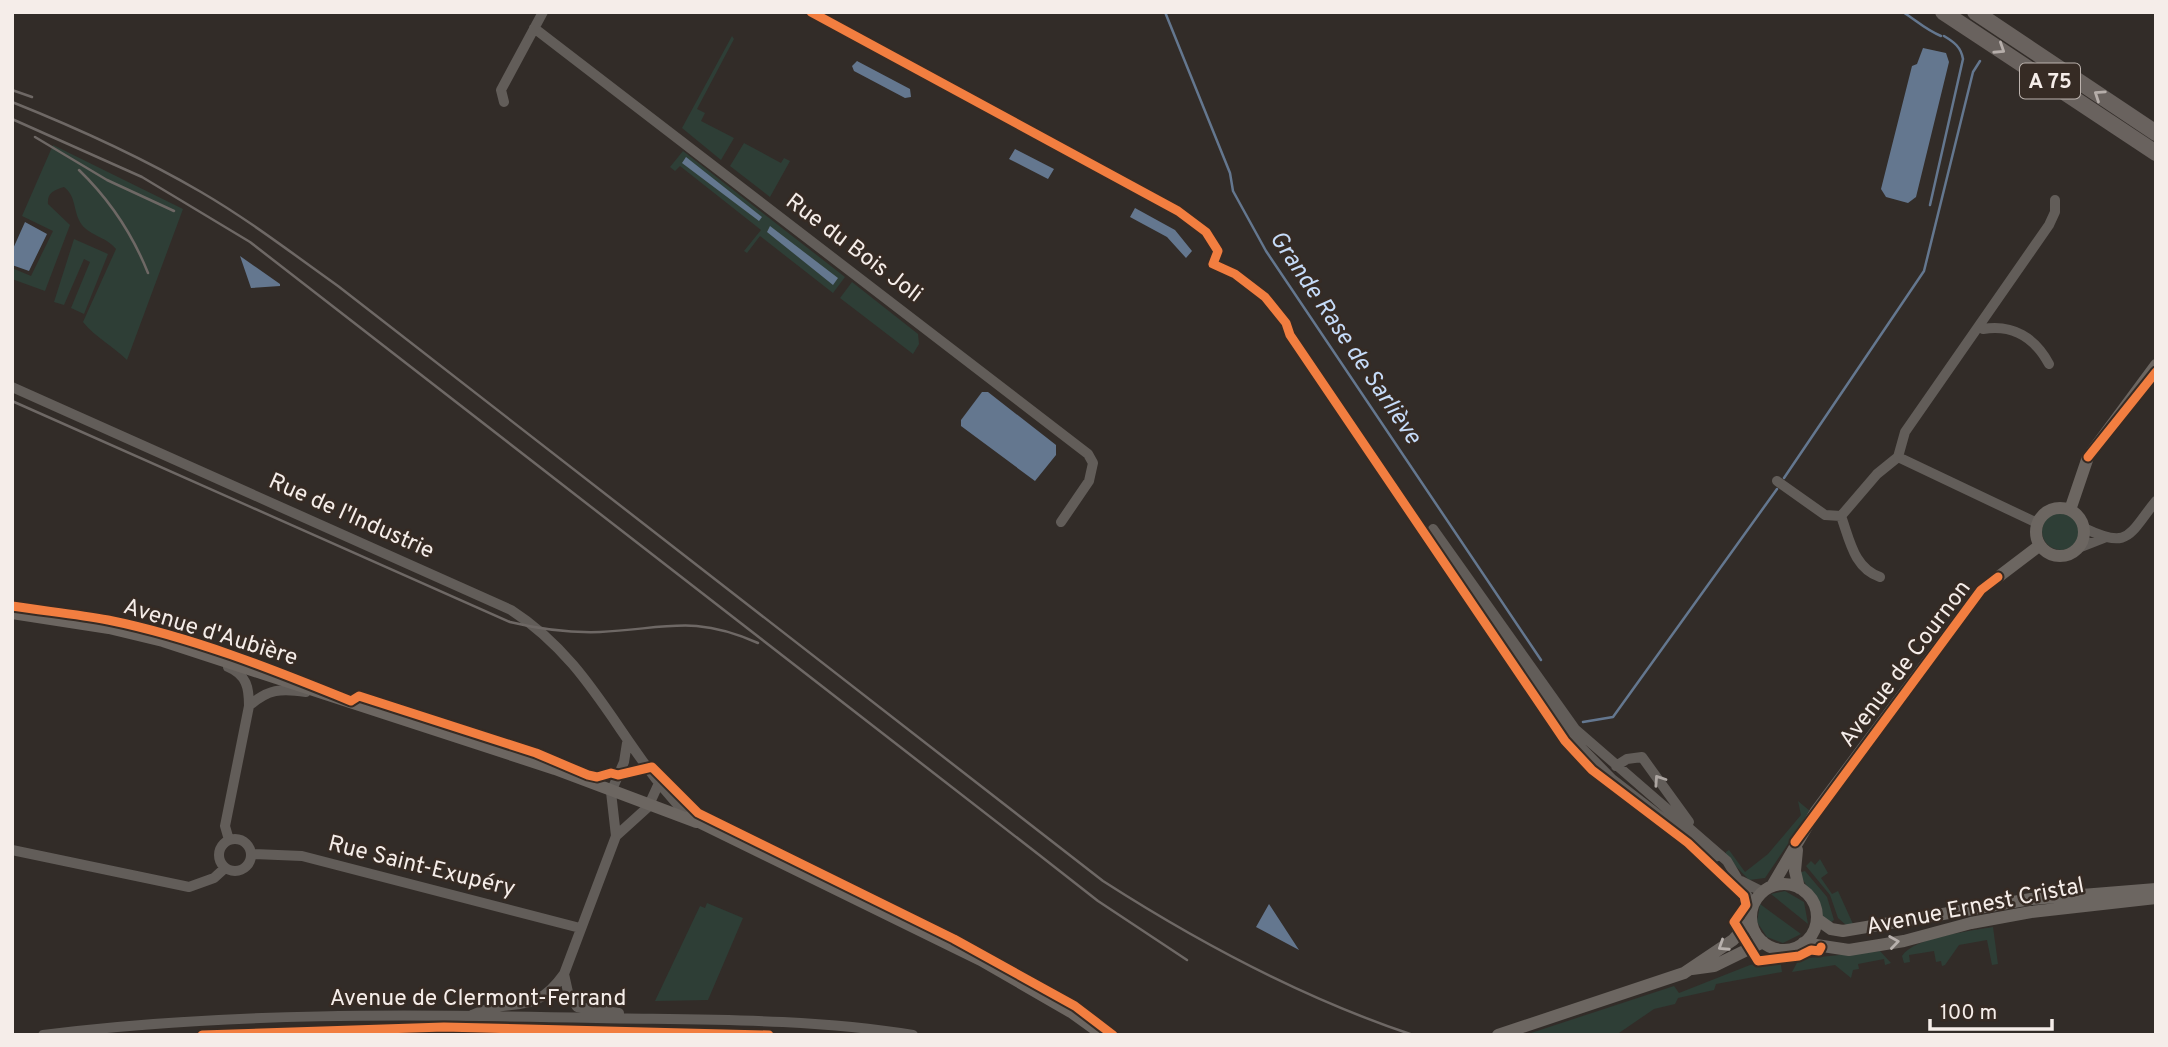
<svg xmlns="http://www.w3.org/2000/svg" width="2168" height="1047" font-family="Overpass,sans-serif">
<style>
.green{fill:#2e3e36}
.water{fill:#64778f}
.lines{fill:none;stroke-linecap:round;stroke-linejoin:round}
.stream{stroke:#64778f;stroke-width:2.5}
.minor{stroke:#625d59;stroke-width:10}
.major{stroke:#6c6661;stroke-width:12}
.highway{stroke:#69625e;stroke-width:16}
.rail{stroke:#6e6865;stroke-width:2.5}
.cycleway-casing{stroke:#362b24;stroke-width:13}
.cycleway{stroke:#f27e40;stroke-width:9}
.oneway{stroke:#b6aeaa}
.oneway2{stroke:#aca5a1}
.oneway3{stroke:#b7b0ac}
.labels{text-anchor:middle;stroke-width:5;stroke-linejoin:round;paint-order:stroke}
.shield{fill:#362b24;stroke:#bcb3ae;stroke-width:2}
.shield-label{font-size:21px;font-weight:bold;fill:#f5ede9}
.street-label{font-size:23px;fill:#f5ede9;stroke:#362b24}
.water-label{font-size:24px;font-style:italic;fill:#c5dbf8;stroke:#362b24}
</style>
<rect width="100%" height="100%" fill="#322c28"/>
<path class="green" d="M 732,36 L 734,39 L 697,109 L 705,113 L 701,121 L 734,138 L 721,160 L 682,128 Z
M 744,143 L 781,163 L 784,158 L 790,161 L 770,197 L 730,166 Z
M 53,145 L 183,209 L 127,360 C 113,346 96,338 83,322 L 116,249 C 106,236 88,236 80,222 C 73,209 76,196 64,187 C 54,190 47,193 48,204 L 70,225 L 45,291 L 12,279 L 12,268 L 31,276 L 53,231 L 22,216 Z
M 683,151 L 845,277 L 833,293 L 760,236 L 747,253 L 744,251 L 761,230 L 680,166 L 675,171 L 670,167 Z
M 74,239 L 108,254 L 84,314 L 71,308 L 90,262 L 84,259 L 64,305 L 54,302 Z
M 852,282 L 918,334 L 919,344 L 913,354 L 840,298 Z
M2042 531a19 19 0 1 1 38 0a19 19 0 1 1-38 0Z
M 1798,801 L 1810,811 L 1765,878 L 1749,880 L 1725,855 L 1726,852 L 1729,850 L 1745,872 L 1768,854 L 1801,815 Z
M 1820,859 L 1828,873 L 1821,878 L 1832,894 L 1838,891 L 1853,924 L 1846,925 L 1838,918 L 1830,895 L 1806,866 L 1811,861 L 1815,865 Z
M 1805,871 L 1827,897 L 1834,920 L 1830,923 L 1822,915 L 1816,899 L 1798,873 Z
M 1785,891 L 1804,902 L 1808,924 L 1771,894 Z
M 707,903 L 743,918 L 708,1000 L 655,1001 L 700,906 L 705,908 Z
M 1760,904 L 1801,934 L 1783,943 L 1767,937 L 1757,922 Z
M 1993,927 L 1998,964 L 1992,965 L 1987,940 L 1959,945 L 1945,965 L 1942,966 L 1941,961 L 1936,962 L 1934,951 L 1909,955 L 1910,962 L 1904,963 L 1902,956 C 1914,937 1971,931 1993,927 Z
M 1880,951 L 1891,963 L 1885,965 L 1884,959 L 1858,964 L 1859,969 L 1853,970 L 1851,978 L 1835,965 L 1792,972 L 1799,959 Z
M 1780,959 L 1782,972 L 1716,984 L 1714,990 L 1678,998 L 1675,1004 L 1654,1009 L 1616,1035 L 1525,1035 L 1674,986 L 1679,993 L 1750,965 Z"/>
<path class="water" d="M 1923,48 L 1946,53 L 1949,62 L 1916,197 L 1908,203 L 1886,197 L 1881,189 L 1912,66 L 1917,64 Z
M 857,61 L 910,89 L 911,97 L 905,98 L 854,71 L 852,66 Z
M 1015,149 L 1054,169 L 1048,179 L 1009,159 Z
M 686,157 L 762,217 L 759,221 L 682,163 Z
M 1135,208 L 1175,230 L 1192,251 L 1186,258 L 1167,237 L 1130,217 Z
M 25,222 L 47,234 L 29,271 L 12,265 L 12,251 Z
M 770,226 L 838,278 L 833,285 L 767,232 Z
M 240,256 L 280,284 L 280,286 L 251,288 Z
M 982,392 L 988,392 L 1056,445 L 1056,455 L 1035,481 L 961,426 L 961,420 Z
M 1269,904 L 1299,950 L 1256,927 Z"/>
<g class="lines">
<path class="stream" d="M 1165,12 L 1230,173 L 1233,191 L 1266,251 L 1541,660
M 1903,12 C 1917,21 1926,30 1941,36
M 1930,205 L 1963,59 C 1961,47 1954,42 1944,36
M 1784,478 L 1924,271 L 1973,72 L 1980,61
M 1583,722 L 1613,717 L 1777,489"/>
<path class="minor" d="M 534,28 L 1088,454 L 1093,463 L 1089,481 L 1061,522
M 504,102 L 501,90 L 543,12
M 1979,326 L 1983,329 C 2013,324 2035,338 2049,364
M 12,387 L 511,610 C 581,655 609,719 659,783 L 648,807 L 616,836 L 564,974 C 532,1019 513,995 472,1015
M 1898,457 L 2037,523
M 1777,481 L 1825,515 L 1841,516
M 1841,516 L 1877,474 L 1898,457 L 1905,432 L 2049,225 L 2055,212 L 2055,200
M 1841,516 C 1850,541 1854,568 1880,577
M 2084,528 C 2130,550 2128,535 2156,501
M 1433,529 L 1575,729 L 1727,861 L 1753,905
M 1437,539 L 1469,592 L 1562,728 L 1612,779 L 1714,858
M 2078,548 L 2106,537
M 228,667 C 247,675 249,688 249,706 L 225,826 L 229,840
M 249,706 C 268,689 281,688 306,692
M 1616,766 L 1627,759 L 1642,757 L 1689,822
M 659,783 L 689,818
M 616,836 L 611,792 L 624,762 L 627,743
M219 855a16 16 0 1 1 32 0a16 16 0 1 1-32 0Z
M 12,850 L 189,887 L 214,878 L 225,868
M 252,854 L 302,856 L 580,928
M 1741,881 L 1763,892
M 564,974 L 568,992 L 577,1007 L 619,1013
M 43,1035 C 226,1012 412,1014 597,1018 C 702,1020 809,1018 913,1035"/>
<path class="major" d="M2036 532a24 24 0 1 1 48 0a24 24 0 1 1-48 0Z
M 2070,510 L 2088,457 L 2156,365
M 12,613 L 109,628 L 163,641 L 555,769 L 696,822
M 689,817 L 981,960 L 1071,1012 L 1103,1035
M 1797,850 L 1795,871 L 1799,888
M1751 917a33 33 0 1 1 66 0a33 33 0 1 1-66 0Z
M 1772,886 L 1816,811 L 1981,590 L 2039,546
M 1817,919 L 1831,929 L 1843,931 L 2031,899 L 2156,889
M 1803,943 L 1849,950 L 1904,941 L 1971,923 L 2031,912 L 2156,898
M 1692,969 L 1714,966 L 1763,942
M 1498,1035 L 1684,973 L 1733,940 L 1751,920"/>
<path class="highway" d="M 1943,12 L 2156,153
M 1975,12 L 2156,133"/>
<path class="rail" d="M 12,90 L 32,97
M 12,102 C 77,128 141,157 201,192 C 249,220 293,254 338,286 L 1103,881 C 1201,944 1302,998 1413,1035
M 12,119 L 142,177 L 250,242 L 1038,854 L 1098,901 L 1187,960
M 35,137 L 107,180 L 174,211
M 79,170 C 110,200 132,233 148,273
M 12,401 L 510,622 C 539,629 569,633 600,632 C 665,629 693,614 758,643"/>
<defs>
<path id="cycleway" d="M 811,12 L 1178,211 L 1206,232 L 1218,251 L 1213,264 L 1235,274 L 1265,297 L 1286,323 L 1290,335 L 1565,741 L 1592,770 L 1688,843 L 1744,896 L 1746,905 L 1734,922 L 1758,961 L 1799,956 L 1811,950 L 1819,951 L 1821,947
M 2088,457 L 2156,372
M 12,606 C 44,611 76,614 108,620 C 192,637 272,669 351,701
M 351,701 L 359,696 L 536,753 L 588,775 L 597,777 L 611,773 L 618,775 L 652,767 L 698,813 L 954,939 L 1075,1006 L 1113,1035
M 1795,842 L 1981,590 L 1998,577
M 202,1035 L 444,1027 L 769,1035"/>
</defs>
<use href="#cycleway" class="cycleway-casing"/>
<use href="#cycleway" class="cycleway"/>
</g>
<defs><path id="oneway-chevron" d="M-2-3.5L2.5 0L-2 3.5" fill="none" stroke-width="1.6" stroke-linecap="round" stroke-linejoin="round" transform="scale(1.75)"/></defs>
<g class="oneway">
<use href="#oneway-chevron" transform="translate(2000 49) rotate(33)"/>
<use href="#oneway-chevron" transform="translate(2099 95) rotate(-146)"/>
</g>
<use class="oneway2" href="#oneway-chevron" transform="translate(1659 780) rotate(-124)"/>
<g class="oneway3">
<use href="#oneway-chevron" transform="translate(1894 942) rotate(-8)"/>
<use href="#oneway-chevron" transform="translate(1723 946) rotate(147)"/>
</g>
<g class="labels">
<rect class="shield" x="2020" y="63.5" width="60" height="35" rx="5"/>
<g class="shield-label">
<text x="2050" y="88">A 75</text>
</g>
<g class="street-label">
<text transform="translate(855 247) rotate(37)" y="8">Rue du Bois Joli</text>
<text transform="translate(352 515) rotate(24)" y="8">Rue de l'Industrie</text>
<text transform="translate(211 631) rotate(17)" y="8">Avenue d'Aubière</text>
<text transform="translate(1904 663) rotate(-53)" y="8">Avenue de Cournon</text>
<text transform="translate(422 865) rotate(14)" y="8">Rue Saint-Exupéry</text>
<text transform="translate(1975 905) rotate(-11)" y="8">Avenue Ernest Cristal</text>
<text x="478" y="1005">Avenue de Clermont-Ferrand</text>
</g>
<g class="water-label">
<text transform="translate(1346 337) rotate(56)" y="8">Grande Rase de Sarliève</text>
</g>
</g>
<rect width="2168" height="1047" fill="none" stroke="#f5ede9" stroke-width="28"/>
<path d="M1930 1019v10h122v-10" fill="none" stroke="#f5ede9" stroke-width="3.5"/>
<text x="1940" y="1019" font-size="21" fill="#f5ede9" stroke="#362b24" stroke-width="5" paint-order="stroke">100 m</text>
</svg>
